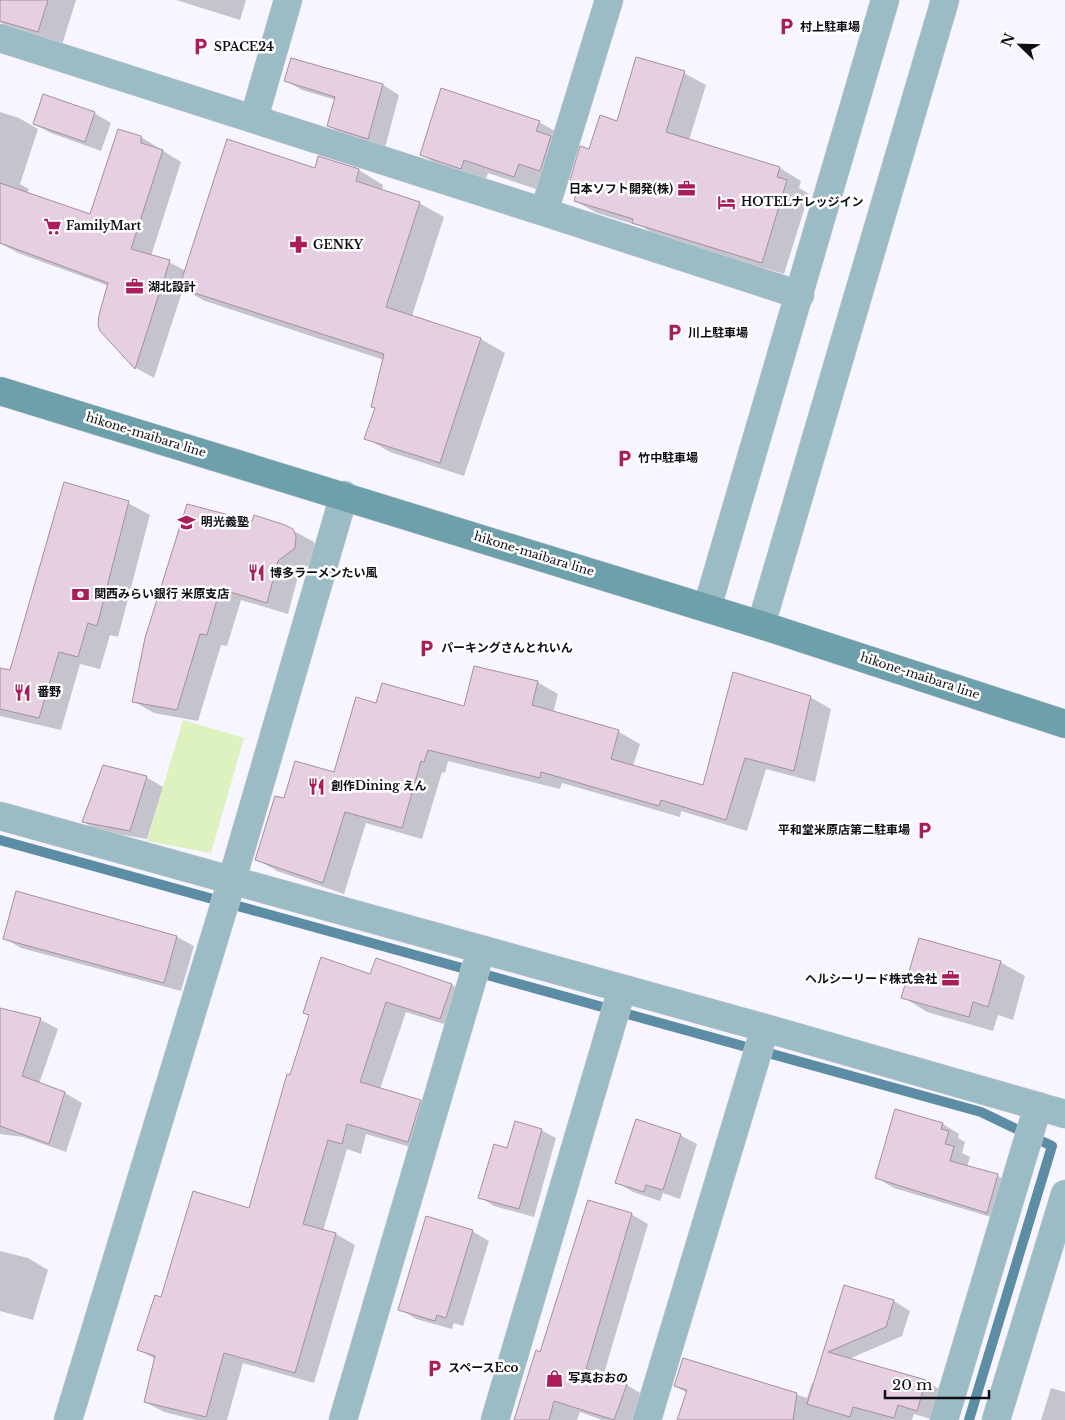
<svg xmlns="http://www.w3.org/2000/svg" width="1065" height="1420" font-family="'Libre Baskerville','Noto Sans JP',serif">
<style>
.green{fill:#ddf2be}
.shadow{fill:#0003}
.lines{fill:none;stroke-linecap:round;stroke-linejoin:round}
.stream{stroke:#5d8ca5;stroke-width:10}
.building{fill:#e5cfe1;stroke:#a48fa0}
.minor-casing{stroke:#d2d0da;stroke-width:29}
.tertiary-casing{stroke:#d2d0da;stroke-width:29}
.secondary-casing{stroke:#d2d0da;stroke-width:29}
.minor{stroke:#9bbcc4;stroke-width:28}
.tertiary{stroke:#9bbcc4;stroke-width:28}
.secondary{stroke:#6da0aa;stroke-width:28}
.labels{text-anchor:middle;stroke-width:5;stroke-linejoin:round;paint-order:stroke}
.poi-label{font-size:12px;font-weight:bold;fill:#0f0d15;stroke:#fff;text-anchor:start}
.street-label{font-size:12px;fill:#0f0d15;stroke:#fff}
</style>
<rect width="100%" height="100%" fill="#f7f5ff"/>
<path class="green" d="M 183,720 L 244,738 L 211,853 L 147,841 Z"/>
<path class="shadow" d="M 0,0 L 76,0 L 62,45 L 17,32 L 0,22 Z
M 176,0 L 246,0 L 240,20 Z
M 292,60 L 383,85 L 399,95 L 385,148 L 345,135 L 328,126 L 336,100 L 302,90 L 285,80 Z
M 684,73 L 706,85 L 689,140 L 780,168 L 801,181 L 799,188 L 809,194 L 784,274 L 655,235 L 643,227 L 597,213 L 575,201 L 580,185 L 572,180 L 590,151 L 618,122 Z
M 0,112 L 19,118 L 38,129 L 20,184 L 29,189 L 27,194 L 91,215 L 141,137 L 181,162 L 151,256 L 169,262 L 186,271 L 316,169 L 319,158 L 359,170 L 383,185 L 382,191 L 419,203 L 444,217 L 412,316 L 481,339 L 505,353 L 464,476 L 390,452 L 366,438 L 376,409 L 372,406 L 384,360 L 205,301 L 183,289 L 154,378 L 136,368 L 101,330 L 109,286 L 18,253 L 0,243 Z
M 94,113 L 111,123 L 101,151 L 51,133 L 34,124 Z
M 539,122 L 564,136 L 539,190 L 488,173 L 485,182 L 446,169 L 421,155 Z
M 128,503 L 150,515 L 118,637 L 110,635 L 100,669 L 80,664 L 61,730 L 0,716 L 0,669 L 11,671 Z
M 253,523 L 292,530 L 314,542 L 316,549 L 316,559 L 299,573 L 288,614 L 241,600 L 227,646 L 221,645 L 198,721 L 154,713 L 133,701 Z
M 537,682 L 558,694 L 553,713 L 619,732 L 640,744 L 633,766 L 704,787 L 810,697 L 831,709 L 815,782 L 766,769 L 747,831 L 681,811 L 680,817 L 562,783 L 560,789 L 448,761 L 445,773 L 442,772 L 422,839 L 366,823 L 344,894 L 277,871 L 256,859 L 285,800 L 335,773 L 377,705 L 464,708 Z
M 146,777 L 163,787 L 147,839 L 100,831 L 83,822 Z
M 17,893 L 177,937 L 194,946 L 181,991 L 21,948 L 4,938 Z
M 1000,962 L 1025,976 L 1013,1020 L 998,1015 L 993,1031 L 927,1012 L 903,997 Z
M 371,975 L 452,985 L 471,996 L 459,1029 L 406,1012 L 380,1089 L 420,1101 L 439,1112 L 427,1152 L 366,1134 L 361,1154 L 347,1149 L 323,1231 L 336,1234 L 355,1245 L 314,1383 L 243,1363 L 227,1420 L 196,1420 L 164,1412 L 145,1402 L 155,1359 L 138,1349 L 161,1298 L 250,1210 L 310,1016 L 304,1013 Z
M 0,1009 L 41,1020 L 58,1029 L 39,1084 L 65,1093 L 82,1103 L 66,1152 L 23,1137 L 0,1134 Z
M 896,1111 L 943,1124 L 959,1134 L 958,1138 L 965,1142 L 962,1153 L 970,1157 L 967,1167 L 998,1176 L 1014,1185 L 1004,1221 L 894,1188 L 877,1178 Z
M 541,1130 L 556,1138 L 534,1217 L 494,1206 L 480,1197 Z
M 680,1135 L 697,1144 L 680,1199 L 663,1193 L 660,1201 L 633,1192 L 617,1182 Z
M 631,1214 L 648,1224 L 603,1377 L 627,1385 L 643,1395 L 634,1420 L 602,1420 L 580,1412 L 577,1420 L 516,1420 Z
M 472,1231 L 489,1241 L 463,1326 L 454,1323 L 452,1329 L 416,1319 L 400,1309 Z
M 0,1251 L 28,1258 L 48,1270 L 33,1320 L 0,1311 Z
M 845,1286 L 894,1301 L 910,1311 L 902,1336 L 849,1359 L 926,1381 L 942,1391 L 934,1420 L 914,1414 L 912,1420 L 679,1420 L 687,1393 L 675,1386 L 684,1359 L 807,1398 L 812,1383 L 815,1384 Z
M 1051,1388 L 1065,1392 L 1065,1420 L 1041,1420 Z"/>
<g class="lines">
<path class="stream" d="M 0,840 L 981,1112 L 1052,1146 L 969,1420"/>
</g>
<path class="building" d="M 0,0 L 48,0 L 38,32 L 0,21 Z
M 636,57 L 685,71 L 666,132 L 780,167 L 777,177 L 787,180 L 762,263 L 632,223 L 633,219 L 574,201 L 579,183 L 570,180 L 580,146 L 589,149 L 600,115 L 617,121 Z
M 291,58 L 383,84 L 368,139 L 327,126 L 335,97 L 284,81 Z
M 441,88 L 540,121 L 536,131 L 551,136 L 540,171 L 519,164 L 514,177 L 464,160 L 461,169 L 420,155 Z
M 43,94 L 95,112 L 85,142 L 33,124 Z
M 118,129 L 141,136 L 141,143 L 163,150 L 131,249 L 170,260 L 135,369 L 100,331 L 98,325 L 99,315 L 108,283 L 0,243 L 0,183 L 90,214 Z
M 227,139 L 315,168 L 318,156 L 359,169 L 356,181 L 420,202 L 386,307 L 481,338 L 440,463 L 364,439 L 375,408 L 371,407 L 384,354 L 179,288 Z
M 64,482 L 129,501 L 97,626 L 88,623 L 78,657 L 59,652 L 39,718 L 0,709 L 0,668 L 10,670 Z
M 187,504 L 252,521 L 254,515 L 285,525 L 293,529 L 296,536 L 295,548 L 278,561 L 267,603 L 220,589 L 207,635 L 200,634 L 177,710 L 132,702 L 145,638 Z
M 474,666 L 538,681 L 532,705 L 619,730 L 611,759 L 703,785 L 733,672 L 811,696 L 794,771 L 745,758 L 726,820 L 661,800 L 659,806 L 541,772 L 540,778 L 428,750 L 424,762 L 421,761 L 402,828 L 345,812 L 323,883 L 255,860 L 275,796 L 284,798 L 295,761 L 334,772 L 356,697 L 376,703 L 382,683 L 464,706 Z
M 103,765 L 147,776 L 130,831 L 82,822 Z
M 16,891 L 177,936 L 164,983 L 3,939 Z
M 919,938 L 1001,961 L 988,1007 L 973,1002 L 969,1017 L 901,998 Z
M 321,957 L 370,974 L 376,958 L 452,984 L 440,1019 L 386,1002 L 360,1082 L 421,1100 L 408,1142 L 347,1124 L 342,1144 L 328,1140 L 303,1224 L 336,1233 L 295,1373 L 224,1353 L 206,1417 L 144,1402 L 155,1356 L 137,1350 L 155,1295 L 161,1297 L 193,1191 L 249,1208 L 287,1074 L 290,1075 L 309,1015 L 303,1013 Z
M 0,1008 L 41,1018 L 22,1076 L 65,1092 L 49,1144 L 0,1126 Z
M 895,1109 L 943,1123 L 941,1129 L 949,1131 L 945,1144 L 954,1146 L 950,1161 L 998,1174 L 987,1213 L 875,1178 Z
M 636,1119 L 681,1134 L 663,1190 L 646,1185 L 644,1192 L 615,1183 Z
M 515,1121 L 542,1129 L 519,1209 L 478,1198 L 494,1144 L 507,1148 Z
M 588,1200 L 632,1213 L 586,1369 L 627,1384 L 614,1420 L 554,1401 L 549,1420 L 514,1420 L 536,1350 L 540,1352 Z
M 426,1216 L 473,1230 L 446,1318 L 437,1315 L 435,1321 L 398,1310 Z
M 844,1285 L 894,1300 L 886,1327 L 828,1352 L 926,1380 L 917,1411 L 898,1405 L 894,1418 L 853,1407 L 850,1417 L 807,1404 Z
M 683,1358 L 797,1393 L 793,1420 L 677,1420 L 687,1390 L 674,1386 Z"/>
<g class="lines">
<defs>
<path id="minor" d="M 0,38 L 544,212 L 609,0
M 254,118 L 288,0
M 544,212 L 800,295
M 0,816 L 765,1028 L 1065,1114
M 68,1420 L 232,880 L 344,495
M 343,1420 L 481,950
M 495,1420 L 622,989
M 647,1420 L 765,1028
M 944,1420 L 1038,1106
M 996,1420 L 1065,1194"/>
<path id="tertiary" d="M 707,608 L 885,0
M 761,625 L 945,0"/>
<path id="secondary" d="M 0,391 L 761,625 L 1065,724"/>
</defs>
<use href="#minor" class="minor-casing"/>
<use href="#tertiary" class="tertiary-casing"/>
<use href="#secondary" class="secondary-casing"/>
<use href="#minor" class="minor"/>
<use href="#tertiary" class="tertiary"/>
<use href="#secondary" class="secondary"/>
</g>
<defs>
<symbol id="parking-bare" viewBox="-9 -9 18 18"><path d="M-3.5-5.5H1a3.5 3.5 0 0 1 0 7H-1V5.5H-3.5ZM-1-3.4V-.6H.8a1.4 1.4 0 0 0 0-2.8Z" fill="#aa1c5a" stroke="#fff" stroke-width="2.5" paint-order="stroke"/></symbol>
<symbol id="office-bare" viewBox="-9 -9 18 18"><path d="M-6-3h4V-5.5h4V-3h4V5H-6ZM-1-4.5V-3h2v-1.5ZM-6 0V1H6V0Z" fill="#aa1c5a" stroke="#fff" stroke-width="2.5" paint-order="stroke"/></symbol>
<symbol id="hotel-bare" viewBox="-9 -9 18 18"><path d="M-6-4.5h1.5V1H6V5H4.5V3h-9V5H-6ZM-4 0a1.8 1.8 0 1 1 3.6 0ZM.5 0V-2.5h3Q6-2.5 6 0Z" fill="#aa1c5a" stroke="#fff" stroke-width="2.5" paint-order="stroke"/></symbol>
<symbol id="supermarket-bare" viewBox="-9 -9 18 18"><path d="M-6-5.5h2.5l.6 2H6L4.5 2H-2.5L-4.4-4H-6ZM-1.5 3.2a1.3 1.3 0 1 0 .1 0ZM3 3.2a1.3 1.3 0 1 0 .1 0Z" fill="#aa1c5a" stroke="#fff" stroke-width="2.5" paint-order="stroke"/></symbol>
<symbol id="pharmacy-bare" viewBox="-9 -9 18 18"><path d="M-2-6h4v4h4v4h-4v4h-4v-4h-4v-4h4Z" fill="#aa1c5a" stroke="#fff" stroke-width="2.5" paint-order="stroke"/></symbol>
<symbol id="school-bare" viewBox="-9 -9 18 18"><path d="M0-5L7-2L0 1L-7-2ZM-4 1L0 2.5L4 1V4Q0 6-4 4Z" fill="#aa1c5a" stroke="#fff" stroke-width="2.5" paint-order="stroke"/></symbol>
<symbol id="restaurant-bare" viewBox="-9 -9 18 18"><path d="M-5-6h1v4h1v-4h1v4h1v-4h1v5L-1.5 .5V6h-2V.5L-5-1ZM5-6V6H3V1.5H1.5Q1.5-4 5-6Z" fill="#aa1c5a" stroke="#fff" stroke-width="2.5" paint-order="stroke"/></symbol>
<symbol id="bank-bare" viewBox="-9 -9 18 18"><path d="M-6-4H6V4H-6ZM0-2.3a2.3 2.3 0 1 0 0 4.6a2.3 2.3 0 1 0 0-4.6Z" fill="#aa1c5a" stroke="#fff" stroke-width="2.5" paint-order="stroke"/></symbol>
<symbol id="shop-bare" viewBox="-9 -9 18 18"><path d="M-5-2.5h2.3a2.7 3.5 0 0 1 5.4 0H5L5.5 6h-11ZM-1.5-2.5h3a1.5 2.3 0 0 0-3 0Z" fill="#aa1c5a" stroke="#fff" stroke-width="2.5" paint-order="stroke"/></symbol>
</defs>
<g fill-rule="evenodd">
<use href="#parking-bare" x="774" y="14" width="25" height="25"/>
<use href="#parking-bare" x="188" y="34" width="25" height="25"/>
<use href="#office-bare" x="674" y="176" width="25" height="25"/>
<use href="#hotel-bare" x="714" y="190" width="25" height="25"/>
<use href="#supermarket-bare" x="40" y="214" width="25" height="25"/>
<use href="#pharmacy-bare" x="286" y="232" width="25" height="25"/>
<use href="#office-bare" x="122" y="274" width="25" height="25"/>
<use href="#parking-bare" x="662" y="320" width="25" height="25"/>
<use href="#parking-bare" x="612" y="446" width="25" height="25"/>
<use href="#school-bare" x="174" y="510" width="25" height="25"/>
<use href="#restaurant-bare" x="244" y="560" width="25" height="25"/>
<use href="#bank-bare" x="68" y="582" width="25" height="25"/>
<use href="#parking-bare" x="414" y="636" width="25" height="25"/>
<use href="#restaurant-bare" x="10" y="680" width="25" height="25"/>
<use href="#restaurant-bare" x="304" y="774" width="25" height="25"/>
<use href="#parking-bare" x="912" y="818" width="25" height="25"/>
<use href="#office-bare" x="938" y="966" width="25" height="25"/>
<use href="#parking-bare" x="422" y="1356" width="25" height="25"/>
<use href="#shop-bare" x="542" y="1366" width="25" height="25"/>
</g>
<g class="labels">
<g class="poi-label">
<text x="800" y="31">村上駐車場</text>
<text x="214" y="51">SPACE24</text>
<text x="673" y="193" text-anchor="end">日本ソフト開発(株)</text>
<text x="741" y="206">HOTELナレッジイン</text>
<text x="66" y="230">FamilyMart</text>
<text x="313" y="249">GENKY</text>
<text x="148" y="291">湖北設計</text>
<text x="688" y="337">川上駐車場</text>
<text x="638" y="462">竹中駐車場</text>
<text x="201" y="526">明光義塾</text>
<text x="270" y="577">博多ラーメンたい風</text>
<text x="94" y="598">関西みらい銀行 米原支店</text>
<text x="441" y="652">パーキングさんとれいん</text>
<text x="37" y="696">番野</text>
<text x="331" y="790">創作Dining えん</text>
<text x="910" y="834" text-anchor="end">平和堂米原店第二駐車場</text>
<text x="937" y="983" text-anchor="end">ヘルシーリード株式会社</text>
<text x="448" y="1372">スペースEco</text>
<text x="568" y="1382">写真おおの</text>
</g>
<g class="street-label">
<text transform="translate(146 435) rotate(17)" y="4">hikone-maibara line</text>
<text transform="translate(534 554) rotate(17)" y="4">hikone-maibara line</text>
<text transform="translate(920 676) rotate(18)" y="4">hikone-maibara line</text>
</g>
</g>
<g transform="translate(1020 45) rotate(293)" stroke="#ffffff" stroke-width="4" paint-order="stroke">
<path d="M0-4L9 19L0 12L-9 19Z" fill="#0f0d15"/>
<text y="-8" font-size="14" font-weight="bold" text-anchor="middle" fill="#0f0d15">N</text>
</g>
<path d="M885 1390v8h104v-8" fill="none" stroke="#0f0d15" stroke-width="2.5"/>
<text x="892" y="1390" font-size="15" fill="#0f0d15" stroke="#ffffff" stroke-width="4" paint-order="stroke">20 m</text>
</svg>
